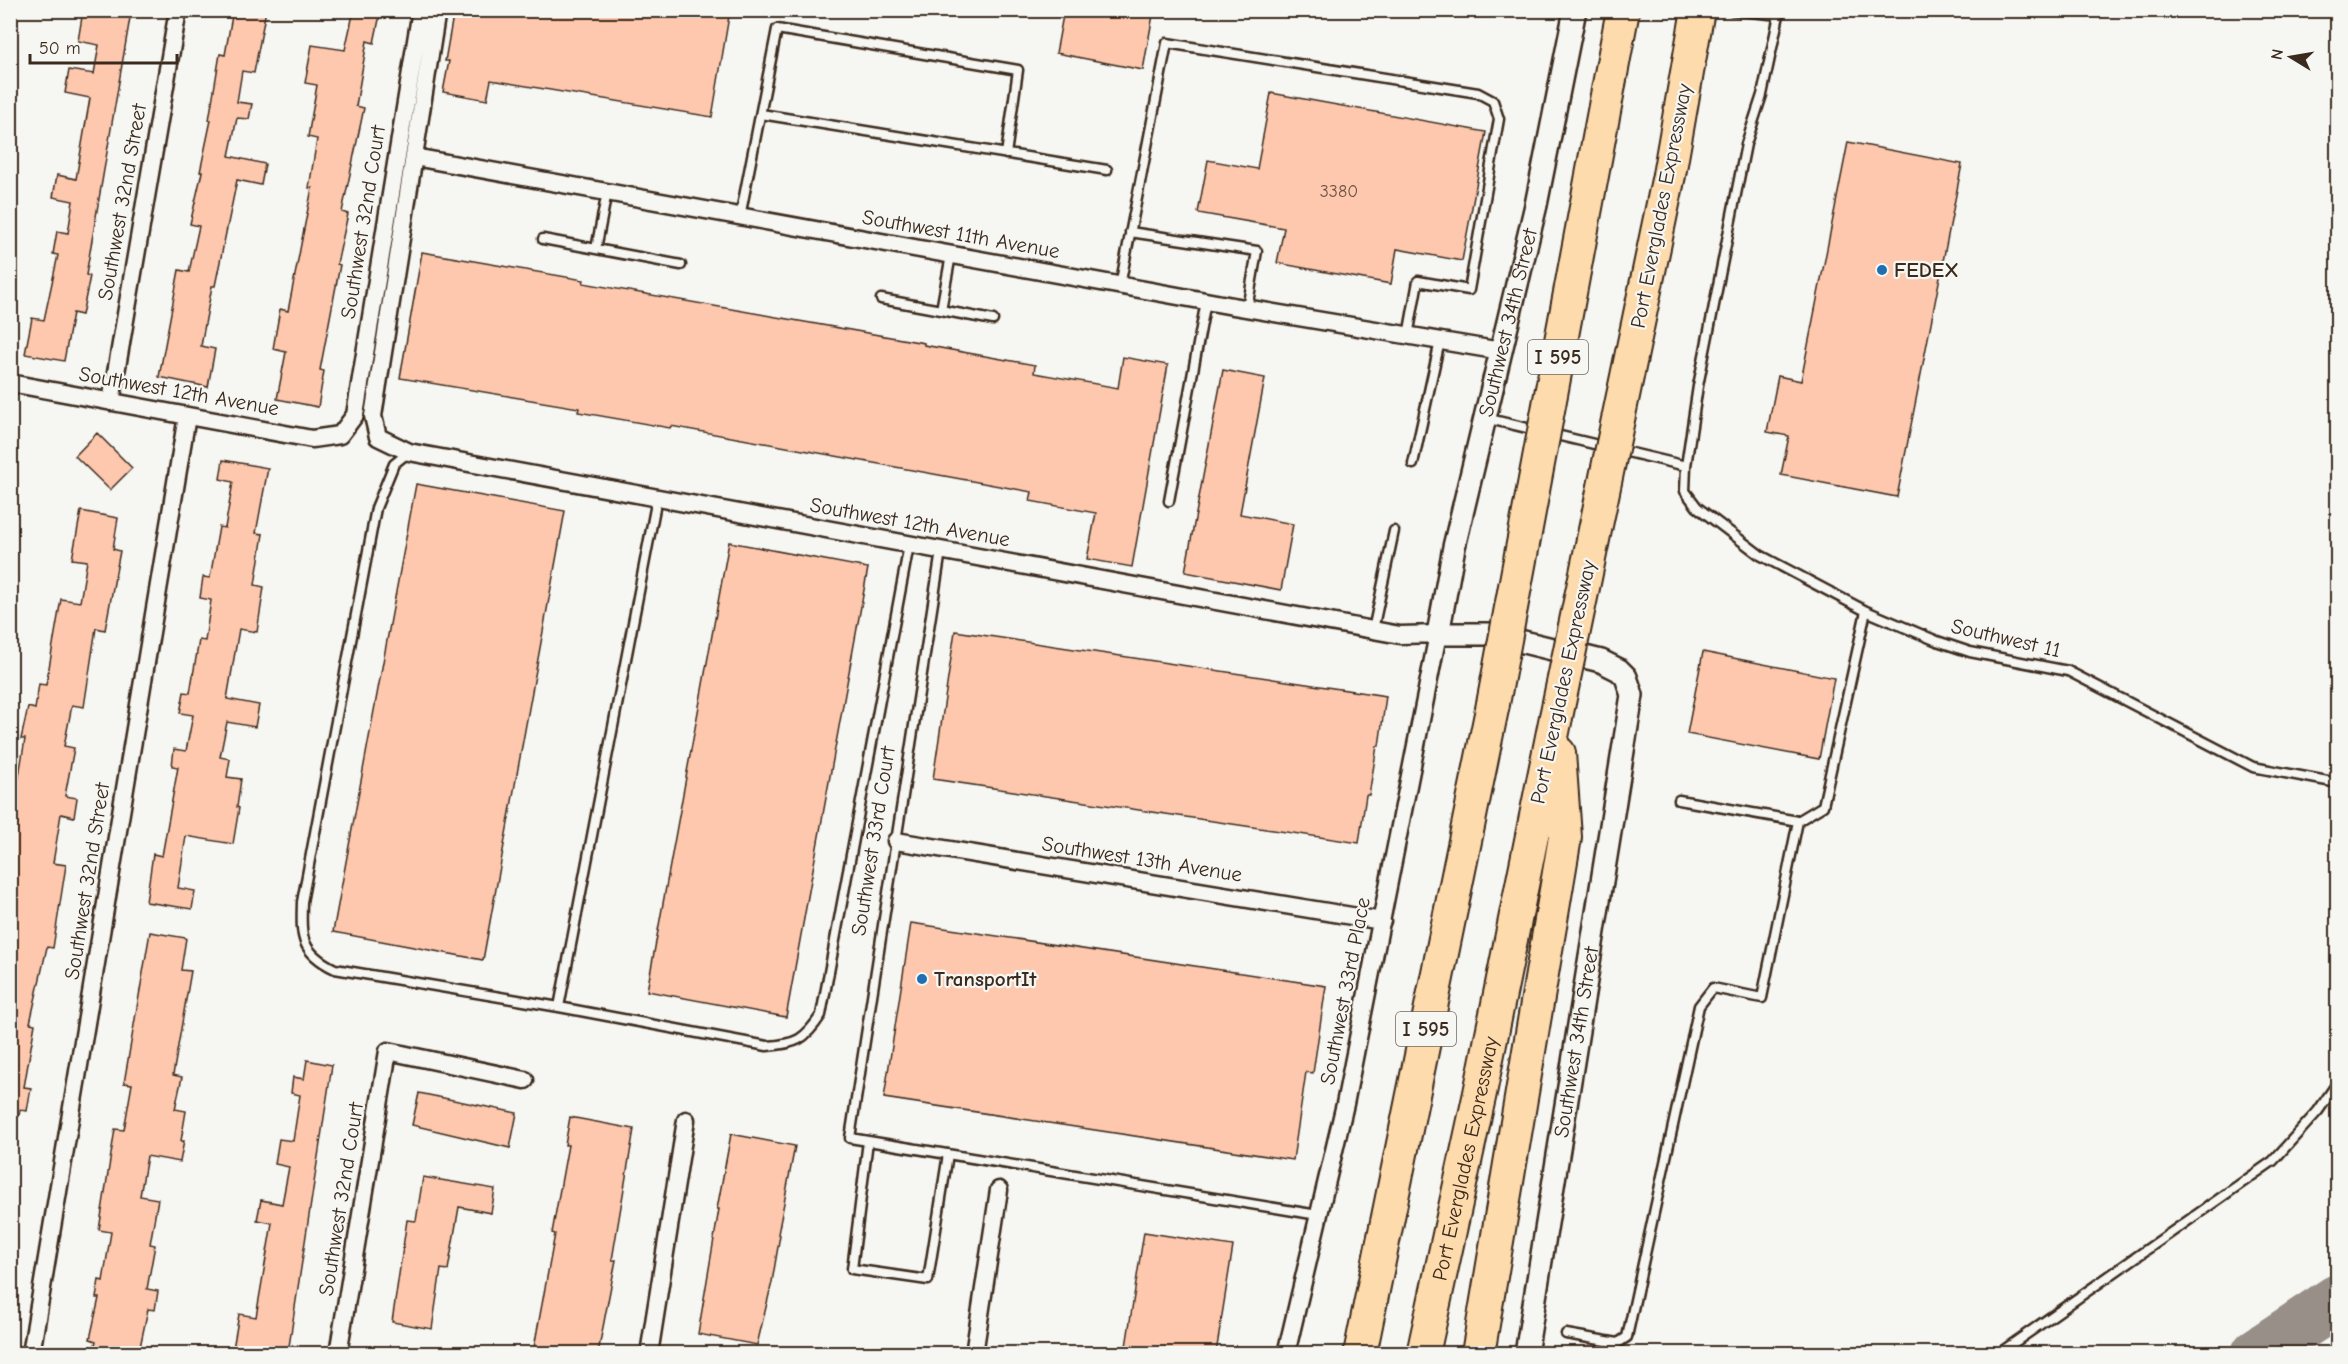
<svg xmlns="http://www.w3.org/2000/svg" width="2348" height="1364" font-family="'Comic Neue',sans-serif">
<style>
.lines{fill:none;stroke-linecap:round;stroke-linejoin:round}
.taxiway{stroke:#989088;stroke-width:52}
.building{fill:#fdc8ae;stroke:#3b2a1e;stroke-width:1.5}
.service-casing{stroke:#3b2a1e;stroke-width:13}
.minor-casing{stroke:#3b2a1e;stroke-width:21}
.tertiary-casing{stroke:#3b2a1e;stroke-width:26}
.motorway-casing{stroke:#3b2a1e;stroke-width:36}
.service{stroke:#f6f6f2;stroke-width:8}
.minor{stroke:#f6f6f2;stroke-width:16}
.tertiary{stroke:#f6f6f2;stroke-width:21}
.motorway{stroke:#fedbac;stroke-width:32}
.motorway-bridge-casing{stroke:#3b2a1e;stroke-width:36;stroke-linecap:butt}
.motorway-bridge{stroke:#fedbac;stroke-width:32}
.poi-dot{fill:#1f6fb2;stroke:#f6f6f2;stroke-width:2}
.labels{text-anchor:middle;stroke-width:4.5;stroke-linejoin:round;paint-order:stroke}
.number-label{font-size:18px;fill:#6c5242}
.shield{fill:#f6f6f2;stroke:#73675e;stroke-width:1.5}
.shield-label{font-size:20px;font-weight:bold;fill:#3b2a1e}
.street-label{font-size:21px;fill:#3b2a1e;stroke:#f6f6f2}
.poi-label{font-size:21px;font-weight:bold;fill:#3b2a1e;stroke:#f6f6f2;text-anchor:start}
</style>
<rect width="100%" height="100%" fill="#f6f6f2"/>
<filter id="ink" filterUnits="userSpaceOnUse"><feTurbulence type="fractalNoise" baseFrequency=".0167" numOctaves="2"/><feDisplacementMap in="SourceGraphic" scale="12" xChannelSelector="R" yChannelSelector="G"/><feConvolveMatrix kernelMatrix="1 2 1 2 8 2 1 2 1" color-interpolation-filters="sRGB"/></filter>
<g filter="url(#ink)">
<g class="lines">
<path class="taxiway" d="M 2257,1354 L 2338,1300"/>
</g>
<path class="building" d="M 103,10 L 131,12 L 86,275 L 90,276 L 82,315 L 73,313 L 64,361 L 25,354 L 32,318 L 44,320 L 58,255 L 53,254 L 57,231 L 68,233 L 73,201 L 53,197 L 57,175 L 76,179 L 90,98 L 65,93 L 69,70 L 94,74 L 99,45 L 78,41 L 83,11 L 103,15 Z
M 233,10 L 266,10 L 254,73 L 242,71 L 237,102 L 252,104 L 249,119 L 237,118 L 229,156 L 265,164 L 261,185 L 237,180 L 215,286 L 212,286 L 201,346 L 215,349 L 208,387 L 159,377 L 179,270 L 189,272 L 199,226 L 190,224 L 202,172 L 200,172 L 211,120 L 209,120 L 220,54 L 225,55 Z
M 354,10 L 381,10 L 374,43 L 367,41 L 356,106 L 364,108 L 342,212 L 348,214 L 337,264 L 340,265 L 320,370 L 324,371 L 318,407 L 277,399 L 286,352 L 273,349 L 280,309 L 288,311 L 312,188 L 309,188 L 317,139 L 308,137 L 317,85 L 305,83 L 312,45 L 345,50 Z
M 454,10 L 730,10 L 712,117 L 491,80 L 487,100 L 443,92 L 449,61 L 445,61 Z
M 1064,10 L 1129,10 L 1153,15 L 1143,70 L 1056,53 Z
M 1271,93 L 1486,132 L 1462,261 L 1397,249 L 1391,284 L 1277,263 L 1284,228 L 1198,213 L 1208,160 L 1257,169 Z
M 1848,142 L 1962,164 L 1897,497 L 1781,475 L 1789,436 L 1767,432 L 1778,376 L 1801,381 Z
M 422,252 L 584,280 L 583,283 L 924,343 L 924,345 L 1035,365 L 1034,373 L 1118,388 L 1123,357 L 1168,365 L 1132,567 L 1087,559 L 1096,513 L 1030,501 L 1032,492 L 671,426 L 670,428 L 578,412 L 579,408 L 400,378 Z
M 1223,370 L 1265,378 L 1240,514 L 1293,524 L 1281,590 L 1185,572 Z
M 97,433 L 132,468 L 110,490 L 75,456 Z
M 223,460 L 268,468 L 256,533 L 263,534 L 255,585 L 264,587 L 257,632 L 239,629 L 227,699 L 259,705 L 255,727 L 227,722 L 220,757 L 230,759 L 227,777 L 241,779 L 237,807 L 239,808 L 233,844 L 186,836 L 178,888 L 195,891 L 192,909 L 146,902 L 153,854 L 162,856 L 178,767 L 172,766 L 174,749 L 186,751 L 193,715 L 180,713 L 184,692 L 190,693 L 199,640 L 205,641 L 211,600 L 200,598 L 203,577 L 210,578 L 219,527 L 225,528 L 233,482 L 220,479 Z
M 416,484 L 565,511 L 483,960 L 333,932 Z
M 81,511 L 118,518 L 113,549 L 120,551 L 105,630 L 96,628 L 84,707 L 72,705 L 64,746 L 74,748 L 65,796 L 77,798 L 74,817 L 61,814 L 53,863 L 66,865 L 53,948 L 47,947 L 30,1023 L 35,1024 L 24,1087 L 31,1088 L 27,1111 L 20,1110 L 19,1116 L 10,1116 L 10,811 L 13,812 L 25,739 L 21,739 L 28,707 L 35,709 L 39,684 L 46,685 L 61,599 L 80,602 L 87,561 L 72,559 Z
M 729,542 L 868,568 L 786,1017 L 647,991 Z
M 955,631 L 1386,696 L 1379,746 L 1377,746 L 1369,795 L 1366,795 L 1359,843 L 933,779 Z
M 1703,652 L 1834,678 L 1819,759 L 1687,734 Z
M 911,923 L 1326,986 L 1313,1073 L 1306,1072 L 1293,1160 L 884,1098 Z
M 150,932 L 186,938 L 181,970 L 191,971 L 173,1075 L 182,1077 L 175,1109 L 186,1111 L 181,1141 L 184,1141 L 180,1162 L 147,1156 L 140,1196 L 158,1199 L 150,1244 L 155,1245 L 147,1289 L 158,1291 L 155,1310 L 148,1309 L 139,1352 L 130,1350 L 129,1353 L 93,1353 L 96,1341 L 90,1339 L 99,1298 L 96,1298 L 99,1280 L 103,1281 L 111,1232 L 99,1230 L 115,1129 L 124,1130 L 132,1084 L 124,1083 Z
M 307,1060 L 332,1065 L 288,1353 L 258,1353 L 233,1349 L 239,1314 L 256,1317 L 272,1223 L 257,1220 L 261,1200 L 282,1204 L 289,1167 L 275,1164 L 279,1139 L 293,1141 L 300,1095 L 291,1093 L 293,1077 L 304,1079 Z
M 419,1093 L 517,1113 L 510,1148 L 412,1125 Z
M 570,1117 L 634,1129 L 612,1260 L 616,1260 L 598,1353 L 533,1353 L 555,1234 L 552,1233 L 568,1145 L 565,1145 Z
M 731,1134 L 795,1146 L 778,1234 L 780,1235 L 772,1282 L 757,1345 L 698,1334 L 719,1209 L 717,1209 Z
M 423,1177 L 495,1189 L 491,1213 L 459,1207 L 448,1270 L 441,1269 L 432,1329 L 392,1322 L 407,1220 L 416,1221 Z
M 1144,1232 L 1233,1246 L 1216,1353 L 1125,1353 Z"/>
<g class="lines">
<defs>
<path id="service" d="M 1732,10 L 1779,15 L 1762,95 L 1746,144 L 1698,386 L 1686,466 L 1685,491 L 1697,507 L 1760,555 L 1866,611 L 1937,641 L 1970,652 L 2068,671 L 2253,767 L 2338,783
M 761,114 L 1107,170
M 740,217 L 777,29 L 1018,70 L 1006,154
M 1130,232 L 1257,251 L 1247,309
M 543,239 L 681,265
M 596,249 L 607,192
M 1120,286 L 1167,43 L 1478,93 L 1493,101 L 1499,119 L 1469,290 L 1418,281 L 1408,336
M 881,299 L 941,310 L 951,255
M 941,310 L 993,320
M 1485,418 L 1686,466
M 409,452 L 394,464 L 376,508 L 302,902 C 301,937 300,952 335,969 L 559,1007 L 767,1046 C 796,1044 805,1040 821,1015 L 909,545
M 1413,464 L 1440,341
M 1169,501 L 1206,301
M 941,551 L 850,1138 L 1318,1215
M 1373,630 L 1394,531
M 1679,800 L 1798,821
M 559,1007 L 657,498
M 868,1141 L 852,1269 L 928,1280 L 948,1154
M 1566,1334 L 1618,1343 L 1627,1337 L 1699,1006 L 1713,988 L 1762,998 L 1798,821 L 1823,806 L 1866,611
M 1998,1354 L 2273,1161 L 2318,1111 L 2338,1082"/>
<path id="minor" d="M 437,10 L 373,416 L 378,437 L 409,452 L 1400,635 L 1438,634 L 1345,1104 L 1286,1354
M 414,157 L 1233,306 L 1501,351
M 10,383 L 312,439 L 340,435 L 355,415 L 421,10
M 111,402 L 178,10
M 896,841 L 1382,921
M 31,1354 L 187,416
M 338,1354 L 388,1051 L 525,1080
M 649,1354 L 686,1120
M 974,1354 L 999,1190"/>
<g id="tertiary">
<path id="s1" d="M 1526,1354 L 1632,695 L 1626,677 L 1619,670 L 1601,661 L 1491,634 L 1438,634 L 1454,547 L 1536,205 L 1575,10"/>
</g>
<g id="motorway">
<path d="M 1669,175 L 1698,10"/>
<path d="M 1360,1354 L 1493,704"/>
<path id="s2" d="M 1423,1354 L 1480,1093 L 1556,717"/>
<path d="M 1478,1354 L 1565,837 L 1559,753"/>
</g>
</defs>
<use href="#service" class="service-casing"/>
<use href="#minor" class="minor-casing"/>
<use href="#tertiary" class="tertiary-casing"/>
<use href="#motorway" class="motorway-casing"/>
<use href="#service" class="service"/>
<use href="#minor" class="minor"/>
<use href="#tertiary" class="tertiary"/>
<use href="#motorway" class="motorway"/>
<defs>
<path id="motorway-bridge" d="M 1493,704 L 1623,10
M 1556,717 L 1669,175"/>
</defs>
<use href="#motorway-bridge" class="motorway-bridge-casing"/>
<use href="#motorway-bridge" class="motorway-bridge"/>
</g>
</g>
<g class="poi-dot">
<circle cx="1882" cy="270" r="6"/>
<circle cx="922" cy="979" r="6"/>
</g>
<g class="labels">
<g class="number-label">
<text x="1339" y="197">3380</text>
</g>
<g class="shield">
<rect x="1528" y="340" width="60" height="34" rx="4.5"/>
<rect x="1396" y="1012" width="60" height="34" rx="4.5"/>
</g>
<g class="shield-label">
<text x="1558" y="364">I 595</text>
<text x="1426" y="1036">I 595</text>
</g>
<g class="street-label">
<text transform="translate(122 202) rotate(-80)" y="7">Southwest 32nd Street</text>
<text transform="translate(1661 206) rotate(-79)" y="7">Port Everglades Expressway</text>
<text transform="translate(363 222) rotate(-81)" y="7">Southwest 32nd Court</text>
<text transform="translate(961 234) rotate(10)" y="7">Southwest 11th Avenue</text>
<text dy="7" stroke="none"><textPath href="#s1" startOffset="1202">Southwest 34th Street</textPath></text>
<text transform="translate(179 391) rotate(10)" y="7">Southwest 12th Avenue</text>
<text transform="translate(910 522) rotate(10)" y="7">Southwest 12th Avenue</text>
<text transform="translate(2006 638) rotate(13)" y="7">Southwest 11</text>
<text transform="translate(1563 682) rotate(-78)" y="7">Port Everglades Expressway</text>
<text transform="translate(873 841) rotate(-81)" y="7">Southwest 33rd Court</text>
<text transform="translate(1142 859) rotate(9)" y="7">Southwest 13th Avenue</text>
<text transform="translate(87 881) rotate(-81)" y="7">Southwest 32nd Street</text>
<text transform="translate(1345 991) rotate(-79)" y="7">Southwest 33rd Place</text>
<text dy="7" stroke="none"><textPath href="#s1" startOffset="316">Southwest 34th Street</textPath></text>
<text dy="7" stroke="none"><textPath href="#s2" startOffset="200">Port Everglades Expressway</textPath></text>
<text transform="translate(341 1199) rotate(-81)" y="7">Southwest 32nd Court</text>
</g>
<g class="poi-label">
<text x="1894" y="277">FEDEX</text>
<text x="934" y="986">TransportIt</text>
</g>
</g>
<rect width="2348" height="1364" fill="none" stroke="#f6f6f2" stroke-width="36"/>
<rect x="18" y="18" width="2312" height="1328" fill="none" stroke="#3b2a1e" stroke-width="2" filter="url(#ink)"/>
<g transform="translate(2291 57) rotate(281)" stroke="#f6f6f2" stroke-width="4.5" paint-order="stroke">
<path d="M0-4.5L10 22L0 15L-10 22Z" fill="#3b2a1e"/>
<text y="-9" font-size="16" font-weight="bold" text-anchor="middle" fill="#3b2a1e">N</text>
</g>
<path d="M30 54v9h147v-9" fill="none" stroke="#3b2a1e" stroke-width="3"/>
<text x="39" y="54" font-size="18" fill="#3b2a1e" stroke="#f6f6f2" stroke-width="4.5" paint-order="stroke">50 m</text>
</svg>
